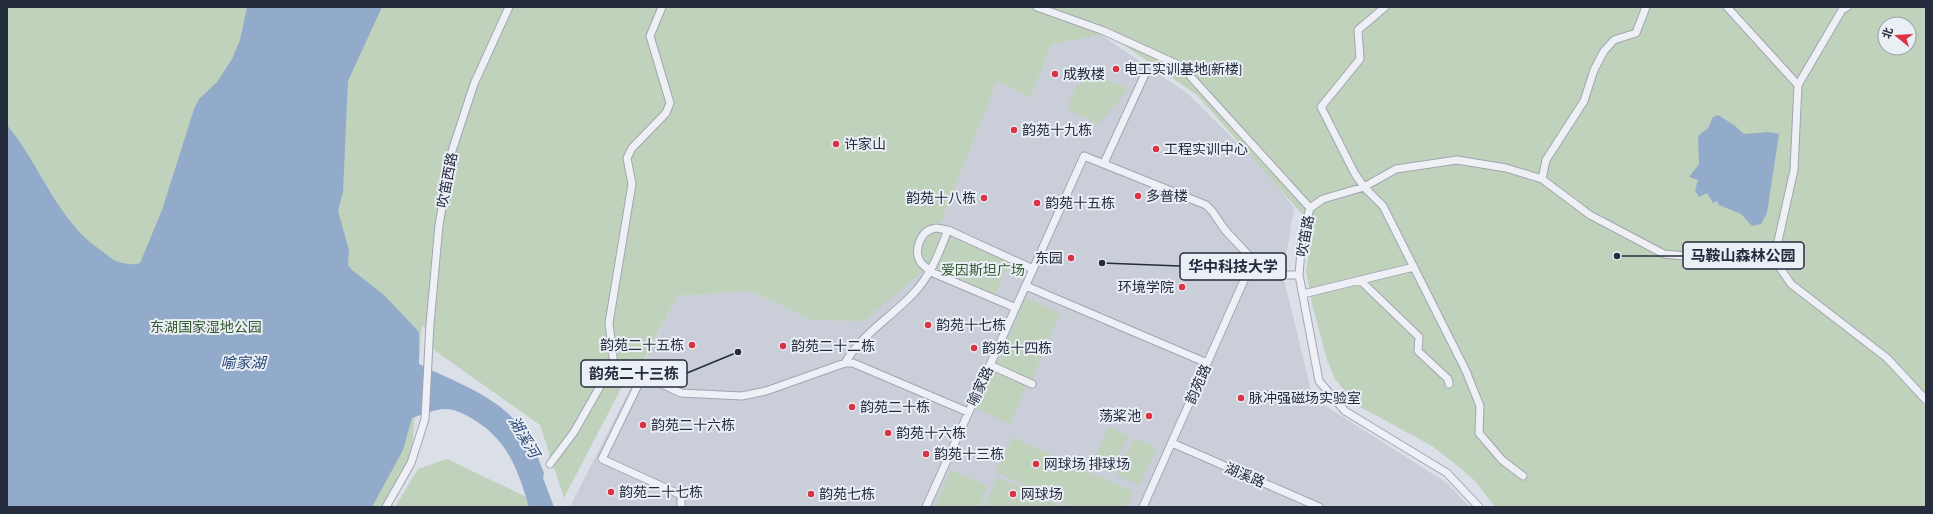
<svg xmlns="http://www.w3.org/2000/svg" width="1933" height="514" font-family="'Sofia Sans Condensed','Noto Sans SC',sans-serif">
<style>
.built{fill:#c9ced9}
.green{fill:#c0d2bb;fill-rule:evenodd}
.water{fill:#92abcb}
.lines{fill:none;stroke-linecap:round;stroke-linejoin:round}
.minor-casing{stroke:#a0a6b1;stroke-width:9}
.minor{stroke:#eef0f5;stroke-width:7}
.poi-dot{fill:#d93344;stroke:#eaeef5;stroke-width:1.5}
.labels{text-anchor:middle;stroke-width:4;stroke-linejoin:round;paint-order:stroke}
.poi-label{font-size:14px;fill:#242c3e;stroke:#eaeef5;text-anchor:start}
.street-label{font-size:14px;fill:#242c3e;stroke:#eaeef5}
.park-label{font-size:14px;fill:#365b30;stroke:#eaeef5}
.water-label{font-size:15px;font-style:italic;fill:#2b4975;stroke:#eaeef5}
.leader{fill:none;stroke:#242c3e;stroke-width:1.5}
.callout-dot{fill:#242c3e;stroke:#eaeef5;stroke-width:1.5}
.callout{fill:#eaeef5;stroke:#242c3e;stroke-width:1.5}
.callout-label{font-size:15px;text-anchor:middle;font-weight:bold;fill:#242c3e}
</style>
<rect width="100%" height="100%" fill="#dbdfe7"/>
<path class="built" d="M 1101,35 L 1187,93 L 1264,169 L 1294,208 L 1283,275 L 1313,398 L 1447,483 L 1470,507 L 570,507 L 677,296 L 750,291 L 812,320 L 914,256 L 915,239 L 928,226 L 941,222 L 997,80 L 1030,98 L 1052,44 Z"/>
<path class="green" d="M 7,7 L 1926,7 L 1926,507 L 1495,507 L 1475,481 L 1454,463 L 1432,446 L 1355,404 L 1335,379 L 1327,360 L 1313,308 L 1306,271 L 1310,246 L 1315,229 L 1197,95 L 1103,31 L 1095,33 L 1101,35 L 1052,44 L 1030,98 L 997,81 L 941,222 C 926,226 911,236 914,255 C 915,260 920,267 923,271 L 864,321 L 812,320 L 750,291 L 677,296 L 639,369 L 637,358 L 564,498 L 540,425 L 434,350 L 429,333 L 422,325 L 411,463 L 385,507 L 7,507 ZM 1885,24 L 1909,24 L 1909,48 L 1885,48 Z
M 1093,74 L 1129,89 L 1099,124 L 1067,109 L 1076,85 L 1091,79 Z
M 934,232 L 943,234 L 1009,262 L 995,295 L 930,266 L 923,256 L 922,247 L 925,238 Z
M 1026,297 L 1060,313 L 1032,380 L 997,364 Z
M 993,369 L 1027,384 L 1010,424 L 976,408 Z
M 1109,426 L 1129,436 L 1111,473 L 1092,464 Z
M 1013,437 L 1133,492 L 1126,507 L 1071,507 L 996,472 Z
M 1134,438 L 1157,448 L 1139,485 L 1116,475 Z
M 447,459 L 535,501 L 536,507 L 395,507 L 418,469 Z
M 951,470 L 988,486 L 979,507 L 935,507 Z
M 998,477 L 1064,507 L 984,507 Z"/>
<path class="water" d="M 247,7 L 382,7 L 348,81 L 343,192 L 338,211 L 349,250 L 348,265 L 352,270 L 384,295 L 419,332 L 419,364 C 460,385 504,397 529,439 C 536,449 539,462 544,473 L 543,478 L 554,507 L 529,507 C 518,471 509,442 476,421 C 466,415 456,409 445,409 C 435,409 422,415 412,418 L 403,450 L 372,507 L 7,507 L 7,125 C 33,156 48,195 75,227 C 84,239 100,249 112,259 C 119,263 132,266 140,263 L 162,210 L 194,109 L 199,99 L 217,82 L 232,59 L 240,40 Z
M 1718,115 L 1734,125 L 1744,134 L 1769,132 L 1779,134 L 1767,213 L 1761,224 L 1752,226 L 1741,214 L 1719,205 L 1717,201 L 1713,203 L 1707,193 L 1699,197 L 1695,190 L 1698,180 L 1689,177 L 1699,164 L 1698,136 L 1708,128 L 1713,117 Z"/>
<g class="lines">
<defs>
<path id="minor" d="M 1037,7 L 1104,31 L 1181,66 L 1310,208 L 1302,238 L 1299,275 L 1319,381 L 1345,411 L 1447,473 L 1479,507
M 1385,7 L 1358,30 L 1360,59 L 1321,107 L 1355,174 L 1364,187 L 1383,206 L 1466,371 L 1480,406 L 1479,433 L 1502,460 L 1523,476
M 1727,7 L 1798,85 L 1794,170 L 1774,259
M 1798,85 L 1842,10 L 1847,7
M 1104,163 L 1146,72
M 1542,179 L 1546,160 L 1584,101 L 1594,70 L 1604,51 L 1614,40 L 1636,33 L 1646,7
M 1310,208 L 1323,199 L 1364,187 L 1396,169 L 1457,160 L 1506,168 L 1542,179 L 1590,215 L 1664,254 L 1706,258 L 1723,255 L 1747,254 L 1774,259 L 1791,284 L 1887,358 L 1926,400
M 1360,280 L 1419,337 L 1418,351 L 1448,379 L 1449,384
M 1026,286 L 1207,363
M 1303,294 L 1414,267
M 1016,308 L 931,272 C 928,269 924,266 921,263 C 913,251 920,230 936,228 C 939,228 945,230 948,230 L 1033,269
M 845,363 C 861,335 891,317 913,294 C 931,275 939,253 948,230
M 990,365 L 1032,384
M 1172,443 L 1319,507
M 550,464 L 574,432 L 602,383 L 611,380 L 615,375 L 609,323 L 632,184 L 627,158 L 632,148 L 666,113 L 670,103 L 650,36 L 662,7
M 386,507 L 411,463 L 425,419 L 430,324 L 439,225 L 452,151 L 474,84 L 509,7
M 681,507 L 681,495 L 602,459 L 639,383 L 649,378 L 681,393 L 742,396 L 766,391 L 845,363 L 853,363 L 968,412
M 926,507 L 1084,156 L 1206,205 L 1212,211 L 1225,230 L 1253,260 L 1283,275 L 1299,275
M 1143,507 L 1253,260"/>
</defs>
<use href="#minor" class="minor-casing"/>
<use href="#minor" class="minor"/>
</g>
<g class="poi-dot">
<circle cx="1116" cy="69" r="4"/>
<circle cx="1055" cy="74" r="4"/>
<circle cx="1014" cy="130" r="4"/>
<circle cx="836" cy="144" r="4"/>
<circle cx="1156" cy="149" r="4"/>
<circle cx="1138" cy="196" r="4"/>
<circle cx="984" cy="198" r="4"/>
<circle cx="1037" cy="203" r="4"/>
<circle cx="1071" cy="258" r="4"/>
<circle cx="1182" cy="287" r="4"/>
<circle cx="928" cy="325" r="4"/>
<circle cx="692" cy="345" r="4"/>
<circle cx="783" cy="346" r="4"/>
<circle cx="974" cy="348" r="4"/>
<circle cx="1241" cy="398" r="4"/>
<circle cx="852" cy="407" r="4"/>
<circle cx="1149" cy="416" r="4"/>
<circle cx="643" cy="425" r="4"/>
<circle cx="888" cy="433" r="4"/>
<circle cx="926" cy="454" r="4"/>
<circle cx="1036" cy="464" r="4"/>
<circle cx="611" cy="492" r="4"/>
<circle cx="811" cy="494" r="4"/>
<circle cx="1013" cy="494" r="4"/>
</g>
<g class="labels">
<g class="poi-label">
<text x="1124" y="74">电工实训基地(新楼)</text>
<text x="1063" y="79">成教楼</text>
<text x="1022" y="135">韵苑十九栋</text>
<text x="844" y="149">许家山</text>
<text x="1164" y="154">工程实训中心</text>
<text x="1146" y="201">多普楼</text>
<text x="976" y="203" text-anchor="end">韵苑十八栋</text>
<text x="1045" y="208">韵苑十五栋</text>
<text x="1063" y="263" text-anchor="end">东园</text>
<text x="1174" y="292" text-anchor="end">环境学院</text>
<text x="936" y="330">韵苑十七栋</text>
<text x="684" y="350" text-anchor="end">韵苑二十五栋</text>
<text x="791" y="351">韵苑二十二栋</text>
<text x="982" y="353">韵苑十四栋</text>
<text x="1249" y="403">脉冲强磁场实验室</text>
<text x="860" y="412">韵苑二十栋</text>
<text x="1141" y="421" text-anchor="end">荡桨池</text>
<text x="651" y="430">韵苑二十六栋</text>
<text x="896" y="438">韵苑十六栋</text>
<text x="934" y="459">韵苑十三栋</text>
<text x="1044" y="469">网球场 排球场</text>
<text x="619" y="497">韵苑二十七栋</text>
<text x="819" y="499">韵苑七栋</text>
<text x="1021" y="499">网球场</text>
</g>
<g class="street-label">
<text transform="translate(447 180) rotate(-79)" y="5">吹笛西路</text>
<text transform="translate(1305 236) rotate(-80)" y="5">吹笛路</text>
<text transform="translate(1198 384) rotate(-66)" y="5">韵苑路</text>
<text transform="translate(980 386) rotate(-65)" y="5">喻家路</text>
<text transform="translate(1245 475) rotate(23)" y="5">湖溪路</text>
</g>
<g class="park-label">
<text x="983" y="275">爱因斯坦广场</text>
<text x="206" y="332">东湖国家湿地公园</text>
</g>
<g class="water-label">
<text x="243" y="368">喻家湖</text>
<text transform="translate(524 437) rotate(59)" y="5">湖溪河</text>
</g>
</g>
<path class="leader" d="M1617 256L1683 256M1102 263L1180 266M738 352L687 373"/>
<g class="callout-dot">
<circle cx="1617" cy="256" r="4"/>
<circle cx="1102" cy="263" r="4"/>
<circle cx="738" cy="352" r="4"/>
</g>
<g class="callout">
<rect x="1683" y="242" width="121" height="27" rx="4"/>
<rect x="1180" y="253" width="106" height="27" rx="4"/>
<rect x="581" y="360" width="106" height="27" rx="4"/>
</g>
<g class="callout-label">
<text x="1743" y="261">马鞍山森林公园</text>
<text x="1233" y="272">华中科技大学</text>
<text x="634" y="379">韵苑二十三栋</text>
</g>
<rect width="1933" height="514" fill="none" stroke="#242c3e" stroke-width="16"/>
<g transform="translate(1897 36) rotate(288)"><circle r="19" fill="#eaeef5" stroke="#9ba0ac"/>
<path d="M0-3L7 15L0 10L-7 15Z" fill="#d93344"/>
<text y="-6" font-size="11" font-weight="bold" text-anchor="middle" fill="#242c3e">北</text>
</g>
</svg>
